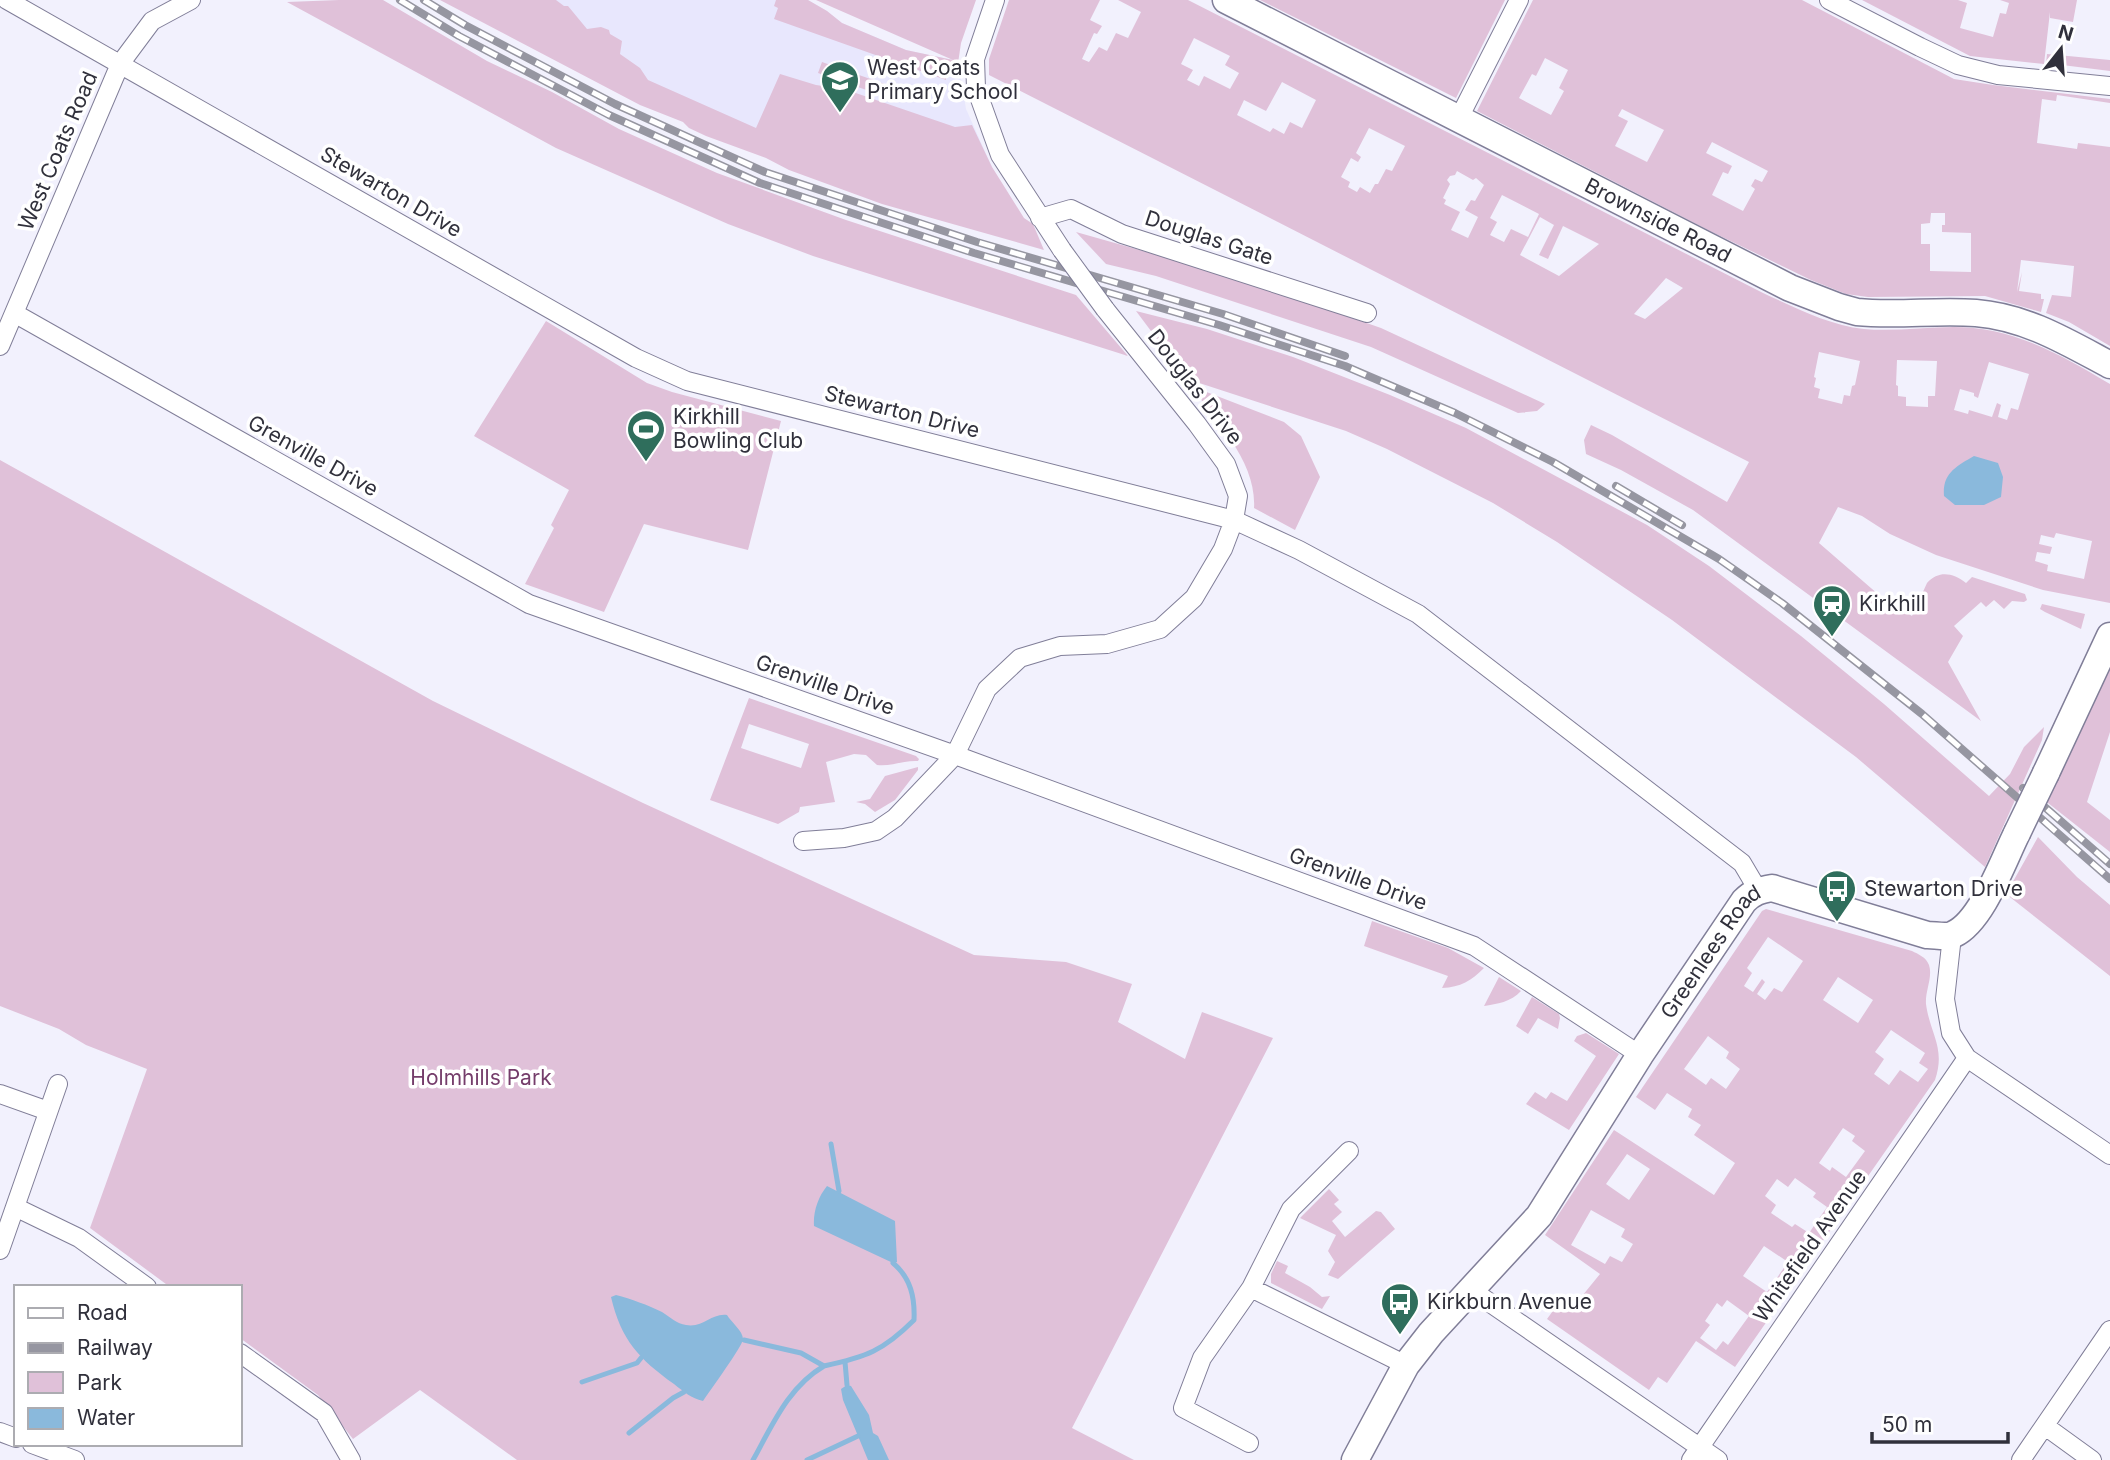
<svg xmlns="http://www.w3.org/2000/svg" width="2110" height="1460" font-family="Inter,sans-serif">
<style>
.built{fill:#e8e7fd}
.green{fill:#e0c1d9;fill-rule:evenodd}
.water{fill:#8ab9dc}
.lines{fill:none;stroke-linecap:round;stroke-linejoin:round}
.stream{stroke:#8ab9dc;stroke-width:5}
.street-casing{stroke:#807e98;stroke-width:20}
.secondary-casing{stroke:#807e98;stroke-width:29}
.street{stroke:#fff;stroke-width:18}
.secondary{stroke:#fff;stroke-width:26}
.rail-casing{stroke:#9696a1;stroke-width:8}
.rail{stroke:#fff;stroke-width:5;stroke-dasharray:16;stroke-linecap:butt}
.street-bridge-casing{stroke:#807e98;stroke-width:20;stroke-linecap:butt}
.secondary-bridge-casing{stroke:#807e98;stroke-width:29;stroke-linecap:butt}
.street-bridge{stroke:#fff;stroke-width:18}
.secondary-bridge{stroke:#fff;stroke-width:26}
.labels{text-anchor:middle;stroke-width:7;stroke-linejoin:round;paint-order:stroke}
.poi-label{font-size:21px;fill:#30303b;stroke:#fff;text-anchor:start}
.street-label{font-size:21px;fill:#30303b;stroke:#fff}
.park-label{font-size:21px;fill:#753d6b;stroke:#fff}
</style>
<rect width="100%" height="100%" fill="#f2f1fd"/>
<path class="built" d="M 529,0 L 808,0 L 827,11 L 842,23 L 906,50 L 958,61 L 966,109 L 992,167 L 740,126 L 625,75 Z"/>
<path class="green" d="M 339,0 L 383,0 L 487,61 L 552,92 L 619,129 L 717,173 L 846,220 L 1076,295 L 1128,356 L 813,256 L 728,224 L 556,148 L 287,2 Z
M 440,0 L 556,0 L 564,6 L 568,6 L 587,29 L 601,27 L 609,30 L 610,34 L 622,41 L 620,54 L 640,68 L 648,80 L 756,128 L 780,74 L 816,85 L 844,89 L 955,127 L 972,125 L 992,167 L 1024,218 L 1033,224 L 1044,250 L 882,204 L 789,170 L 766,158 L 706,136 L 689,128 L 683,122 L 640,105 Z
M 776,0 L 808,0 L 827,11 L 842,23 L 906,50 L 953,60 L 816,0 L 976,0 L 961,43 L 957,70 L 953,74 L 946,75 L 946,80 L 774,19 L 778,8 L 774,6 Z
M 1009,0 L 1100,0 L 1090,20 L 1102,26 L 1097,34 L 1094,33 L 1082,59 L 1089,62 L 1099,47 L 1107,51 L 1116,33 L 1128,38 L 1141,12 L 1118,0 L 1188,0 L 1763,293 C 1796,308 1829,325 1864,329 C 1907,333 1951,321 1993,331 C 2036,340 2073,362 2110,384 L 2110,603 L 2043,590 L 1936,555 L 1890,534 L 1862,516 L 1838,507 L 1819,543 L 1879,595 L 1912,616 L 1927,583 C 1939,570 1953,573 1966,583 L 1972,577 L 2025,594 L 2027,600 L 2024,602 L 2012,601 L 2004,609 L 1994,600 L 1986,607 L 1981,602 L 1954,626 L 1963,636 L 1948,662 L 1981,721 L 1693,510 L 1621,470 L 1586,454 L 1584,440 L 1591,425 L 1612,435 L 1727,502 L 1749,462 L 989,75 L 989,59 ZM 1194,38 L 1230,56 L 1225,65 L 1239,73 L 1230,89 L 1204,76 L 1199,86 L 1187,80 L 1193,70 L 1181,64 ZM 1282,82 L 1316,100 L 1302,128 L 1290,122 L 1284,134 L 1273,128 L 1270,132 L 1237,115 L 1244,100 L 1266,111 ZM 1369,128 L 1405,146 L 1392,171 L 1386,169 L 1378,184 L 1375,184 L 1370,193 L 1360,187 L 1357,192 L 1348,187 L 1350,182 L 1341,177 L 1351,158 L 1358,162 L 1361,157 L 1356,153 ZM 1457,171 L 1473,180 L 1476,178 L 1484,185 L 1475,201 L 1471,200 L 1465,210 L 1478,217 L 1468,238 L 1451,230 L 1460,212 L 1444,204 L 1446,200 L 1443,198 L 1450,184 L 1447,180 L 1450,176 L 1455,175 ZM 1502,195 L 1539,214 L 1528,237 L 1511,229 L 1504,242 L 1490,235 L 1497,222 L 1490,218 ZM 1540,217 L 1554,225 L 1539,255 L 1548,259 L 1563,226 L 1599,244 L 1559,276 L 1520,255 ZM 1666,278 L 1683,288 L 1645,319 L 1634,314 ZM 1819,352 L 1860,361 L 1855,385 L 1852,386 L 1850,396 L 1844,395 L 1842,404 L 1818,398 L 1820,389 L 1814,387 L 1816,378 L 1814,377 ZM 1897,360 L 1937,361 L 1935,396 L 1928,396 L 1928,407 L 1906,406 L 1906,397 L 1898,396 L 1898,386 L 1896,385 ZM 1989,362 L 2029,374 L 2018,410 L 2011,408 L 2007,420 L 1998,417 L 2001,405 L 1997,403 L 1992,417 L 1969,410 L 1968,414 L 1954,410 L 1960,389 L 1974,393 L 1974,396 L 1978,398 ZM 2056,533 L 2092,541 L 2084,579 L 2047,571 L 2048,565 L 2035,561 L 2037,552 L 2050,554 L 2052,547 L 2039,544 L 2041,535 L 2054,538 Z
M 1260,0 L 1505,0 L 1456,98 Z
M 1533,0 L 1802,0 L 1954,79 L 1993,85 L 2110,99 L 2110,103 L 2057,95 L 2056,101 L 2042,99 L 2037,143 L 2077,149 L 2078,143 L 2110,147 L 2110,346 L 2069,322 L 2046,313 L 2052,295 L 2071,297 L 2074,266 L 2021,260 L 2017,292 L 2022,272 L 2019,291 L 2041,294 L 2041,299 L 2044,299 L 2041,312 L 1985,296 L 1868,297 L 1846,294 L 1811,280 L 1712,232 L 1477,111 ZM 1545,58 L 1568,70 L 1559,88 L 1564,91 L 1551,115 L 1519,98 L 1532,74 L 1536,76 ZM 1622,109 L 1664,130 L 1647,162 L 1615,146 L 1628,121 L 1618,116 ZM 1712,142 L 1768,171 L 1762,182 L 1755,179 L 1751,186 L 1755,189 L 1743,211 L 1712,195 L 1723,172 L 1728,174 L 1732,166 L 1706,153 ZM 1931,213 L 1945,213 L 1945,225 L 1942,225 L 1942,232 L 1971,233 L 1971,272 L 1930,271 L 1930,244 L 1921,244 L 1921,224 L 1930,223 Z
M 1862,0 L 1958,0 L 1967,3 L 1960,28 L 1993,37 L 2000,13 L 2006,14 L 2009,3 L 2000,0 L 2077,0 L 2073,22 L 2050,18 L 2050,12 L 2044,64 L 1970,56 Z
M 2047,54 L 2110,60 L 2110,71 L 2046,63 Z
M 822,62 L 896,88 L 892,99 L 818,73 Z
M 1076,232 L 1228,275 L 1381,328 L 1545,404 L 1537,411 L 1518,413 L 1371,347 L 1156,276 L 1106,264 Z
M 1136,311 L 1207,329 L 1293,357 L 1390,395 L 1466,428 L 1647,525 L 1709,566 L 1801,636 L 1884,704 L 1989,796 L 2010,774 L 2024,747 L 2044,727 L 2042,740 L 1985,867 L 1856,757 L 1672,620 L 1557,542 L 1493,503 L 1387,449 L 1346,431 L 1187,379 Z
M 546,321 L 647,383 L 672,392 L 781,421 L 748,550 L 644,524 L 604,612 L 525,584 L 554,528 L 551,525 L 569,490 L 474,436 Z
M 1191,386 L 1284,422 L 1301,436 L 1320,477 L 1295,530 L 1254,508 C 1257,462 1216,421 1191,386 Z
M 0,460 L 433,701 L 643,803 L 974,955 L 1066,962 L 1132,984 L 1118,1022 L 1185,1059 L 1202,1012 L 1273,1038 L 1072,1428 L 1134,1460 L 517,1460 L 420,1390 L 353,1439 L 318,1395 L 240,1338 L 240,1287 L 170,1287 L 90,1228 L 147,1069 L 86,1045 L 59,1029 L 0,1006 Z
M 2042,604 L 2085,614 L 2081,629 L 2045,612 L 2040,609 Z
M 2110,657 L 2110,732 L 2087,802 L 2110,820 L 2110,852 L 2043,799 Z
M 749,698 L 916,756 L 919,759 L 918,761 C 904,760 890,767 877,765 L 866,755 L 854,754 L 826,762 L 835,802 L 800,807 L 799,812 L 778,824 L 710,800 ZM 749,724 L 809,744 L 801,768 L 741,748 Z
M 918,767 L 918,770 L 895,800 L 875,812 L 865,804 L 856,802 L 870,799 L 885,776 Z
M 2038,837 L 2077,877 L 2110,905 L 2110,976 L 2006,894 Z
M 1766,909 L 1912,951 C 1918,954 1926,957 1929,965 C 1933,977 1925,991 1926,1004 C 1930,1034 1946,1048 1935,1080 L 1735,1367 L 1696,1341 L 1667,1383 L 1658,1377 L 1649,1390 L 1547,1319 L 1558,1304 L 1569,1312 L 1600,1274 L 1545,1235 L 1614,1130 L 1714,1195 L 1735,1163 L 1694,1135 L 1701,1125 L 1688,1117 L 1692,1109 L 1667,1093 L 1655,1110 L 1636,1097 L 1762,911 ZM 1768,937 L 1803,961 L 1782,992 L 1774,988 L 1765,1000 L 1757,994 L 1765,982 L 1762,979 L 1753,992 L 1744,986 L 1752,973 L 1747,968 ZM 1838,977 L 1873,1000 L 1858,1023 L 1823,1000 ZM 1891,1030 L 1925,1053 L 1919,1063 L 1928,1069 L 1918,1082 L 1900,1070 L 1889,1085 L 1874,1074 L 1884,1059 L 1875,1052 ZM 1708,1036 L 1729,1052 L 1726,1058 L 1740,1069 L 1726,1089 L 1711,1078 L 1706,1085 L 1684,1069 ZM 1843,1128 L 1855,1136 L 1852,1141 L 1865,1151 L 1846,1177 L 1832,1167 L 1830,1171 L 1819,1163 ZM 1627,1154 L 1650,1169 L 1629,1200 L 1606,1184 ZM 1795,1178 L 1816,1193 L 1813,1197 L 1827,1207 L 1809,1233 L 1795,1224 L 1792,1227 L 1771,1213 L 1776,1205 L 1765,1196 L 1777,1179 L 1788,1187 ZM 1591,1210 L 1625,1229 L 1621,1237 L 1633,1244 L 1622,1262 L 1610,1256 L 1605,1264 L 1571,1245 ZM 1764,1246 L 1788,1262 L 1767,1292 L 1743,1276 ZM 1727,1300 L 1749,1316 L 1728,1345 L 1723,1341 L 1716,1350 L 1700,1338 L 1710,1325 L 1705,1321 L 1717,1303 L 1722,1307 Z
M 1372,921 L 1448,948 L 1484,968 C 1471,981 1461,987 1442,988 L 1448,976 L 1364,946 Z
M 1499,977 L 1521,991 C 1511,1002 1497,1004 1484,1006 Z
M 1532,997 L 1559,1014 L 1560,1018 L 1558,1029 L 1538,1018 L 1528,1034 L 1516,1026 Z
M 1586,1033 L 1619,1054 L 1569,1130 L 1526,1104 L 1535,1092 L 1546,1099 L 1551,1092 L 1567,1101 L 1596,1056 L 1574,1041 L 1577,1036 Z
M 1329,1189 L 1339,1200 L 1334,1204 L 1342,1212 L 1332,1221 L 1345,1237 L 1376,1211 L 1381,1212 L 1395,1229 L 1338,1279 L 1328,1275 L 1335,1262 L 1328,1251 L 1336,1235 L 1300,1218 Z
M 1277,1261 L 1288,1266 L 1285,1273 L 1310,1287 L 1322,1297 L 1330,1296 L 1322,1309 L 1271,1283 L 1271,1274 Z"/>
<path class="water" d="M 1974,456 L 1998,463 L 2003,477 L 2001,497 L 1984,505 L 1955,505 L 1944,496 C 1942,473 1957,466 1974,456 Z
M 827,1186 L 895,1221 L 897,1262 L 893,1263 L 814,1226 C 813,1212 818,1197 827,1186 Z
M 616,1295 C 631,1299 648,1305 662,1312 C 670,1317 677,1324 686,1325 C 704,1328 711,1313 727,1315 C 731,1322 743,1331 743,1339 C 744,1344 709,1392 703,1401 C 691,1398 684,1392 674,1384 C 639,1359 621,1340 611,1297 Z
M 847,1385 L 851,1386 L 869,1415 L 873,1433 L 878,1436 L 889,1460 L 868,1460 L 843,1400 L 841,1389 Z"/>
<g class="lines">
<path class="stream" d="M 831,1144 L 839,1191
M 744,1340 L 801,1353 L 824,1366 C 866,1357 883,1351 914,1320 C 915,1298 911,1278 893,1263
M 845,1362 L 847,1385
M 582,1382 L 637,1363 L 641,1358
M 629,1433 L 673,1398 L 684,1392
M 753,1460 C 772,1426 788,1387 824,1366
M 807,1460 L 858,1436"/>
<defs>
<path id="street" d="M 7,0 L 636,358 L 687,381 L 1234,520 L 1299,550 L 1418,614 L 1742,863 L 1758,890
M 995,0 L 975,59 L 976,88 L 1000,155 L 1062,250
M 1829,0 L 1920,47 L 1958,65 L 1998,75 L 2110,86
M 1459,118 L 1519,0
M 1040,218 L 1071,209 L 1122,234 L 1367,313
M 14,313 L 529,604 L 955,755 L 1474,946 L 1640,1055
M 0,346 L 120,64 L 152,21 L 191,0
M 803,841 L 844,838 L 876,831 L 895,818 L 955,755 L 987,689 L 1020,658 L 1060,646 L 1107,644 L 1160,629 L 1194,598 L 1223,549 L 1234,520 L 1238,496 L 1226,464 L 1197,424 L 1105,309
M 1952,936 L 1945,999 L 1951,1033 L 1967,1058 L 2110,1155
M 0,1094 L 48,1111
M 15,1207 L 79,1238 L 147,1287
M 0,1250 L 58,1084
M 1251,1288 L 1406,1365
M 1470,1289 L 1718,1460
M 240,1353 L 324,1413 L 351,1460
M 2045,1426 L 2092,1460
M 0,1432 L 16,1438
M 1249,1443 L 1183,1408 L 1202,1358 L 1251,1288 L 1291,1209 L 1349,1151
M 32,1444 L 75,1460
M 1691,1460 L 1967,1058
M 2021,1460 L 2110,1330"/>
<g id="secondary">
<path id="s1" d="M 1226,0 L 1790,288 L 1839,307 L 1857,312 C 1896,316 1936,310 1976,313 C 2026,317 2067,342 2110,365"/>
<path d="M 2046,773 L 2110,636"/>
<path id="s2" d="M 1355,1460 L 1406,1365 L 1431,1333 L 1539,1216 L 1640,1055 L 1744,901 C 1753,892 1760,890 1772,888 L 1927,935 C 1936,935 1947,938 1954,934 C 1982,921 2003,861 2017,833"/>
</g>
</defs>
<use href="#street" class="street-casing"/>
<use href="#secondary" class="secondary-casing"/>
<use href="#street" class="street"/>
<use href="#secondary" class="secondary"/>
<defs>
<path id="rail" d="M 400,0 L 459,36 L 609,115 L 760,183 L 974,253 L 1219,325 L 1345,366 L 1455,413 L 1553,462 L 1719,559 L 1782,603 L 1922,714 L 2110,879
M 424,0 L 465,25 L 615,104 L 765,172 L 977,242 L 1223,314 L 1345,356
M 1616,486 L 1682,525
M 2023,788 L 2110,864"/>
</defs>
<use href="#rail" class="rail-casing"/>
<use href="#rail" class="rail"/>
<defs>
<path id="street-bridge" d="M 1062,250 L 1105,309"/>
<path id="secondary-bridge" d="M 2017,833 L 2046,773"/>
</defs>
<use href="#street-bridge" class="street-bridge-casing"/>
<use href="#secondary-bridge" class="secondary-bridge-casing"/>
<use href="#street-bridge" class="street-bridge"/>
<use href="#secondary-bridge" class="secondary-bridge"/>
</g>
<defs>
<symbol id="school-pin" viewBox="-11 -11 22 30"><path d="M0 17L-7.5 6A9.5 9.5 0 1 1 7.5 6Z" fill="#2f6e5c" stroke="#fff"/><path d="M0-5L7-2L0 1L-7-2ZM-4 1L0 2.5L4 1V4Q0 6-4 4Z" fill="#fff"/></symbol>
<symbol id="stadium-pin" viewBox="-11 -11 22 30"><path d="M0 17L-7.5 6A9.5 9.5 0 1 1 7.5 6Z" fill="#2f6e5c" stroke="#fff"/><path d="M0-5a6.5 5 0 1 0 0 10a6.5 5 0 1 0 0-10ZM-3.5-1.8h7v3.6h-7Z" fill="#fff"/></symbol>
<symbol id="station-pin" viewBox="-11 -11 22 30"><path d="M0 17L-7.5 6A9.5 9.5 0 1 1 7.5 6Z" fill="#2f6e5c" stroke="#fff"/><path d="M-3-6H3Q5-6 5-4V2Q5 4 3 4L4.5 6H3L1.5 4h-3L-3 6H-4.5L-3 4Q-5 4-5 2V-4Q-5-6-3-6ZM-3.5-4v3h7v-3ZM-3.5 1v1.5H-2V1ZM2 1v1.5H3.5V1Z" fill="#fff"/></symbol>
<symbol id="bus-pin" viewBox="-11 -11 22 30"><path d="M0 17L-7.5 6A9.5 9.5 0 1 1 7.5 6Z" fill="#2f6e5c" stroke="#fff"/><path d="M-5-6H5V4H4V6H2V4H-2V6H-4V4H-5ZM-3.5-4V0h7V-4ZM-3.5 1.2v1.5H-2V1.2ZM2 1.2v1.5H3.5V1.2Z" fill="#fff"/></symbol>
</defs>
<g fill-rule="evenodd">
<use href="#school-pin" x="818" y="58" width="44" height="60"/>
<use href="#stadium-pin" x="624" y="407" width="44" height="60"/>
<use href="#station-pin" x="1810" y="582" width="44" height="60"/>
<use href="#bus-pin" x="1815" y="867" width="44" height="60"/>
<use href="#bus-pin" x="1378" y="1280" width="44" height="60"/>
</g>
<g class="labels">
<g class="poi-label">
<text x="867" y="75">West Coats<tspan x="867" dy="24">Primary School</tspan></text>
<text x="673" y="424">Kirkhill<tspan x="673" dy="24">Bowling Club</tspan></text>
<text x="1859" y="611">Kirkhill</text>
<text x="1864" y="896">Stewarton Drive</text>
<text x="1427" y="1309">Kirkburn Avenue</text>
</g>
<g class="street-label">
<text transform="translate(58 151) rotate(-67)" y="7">West Coats Road</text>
<text transform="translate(391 192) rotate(30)" y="7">Stewarton Drive</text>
<text dy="7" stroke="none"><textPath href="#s1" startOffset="485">Brownside Road</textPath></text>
<text transform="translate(1209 238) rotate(18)" y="7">Douglas Gate</text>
<text transform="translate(1195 387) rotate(52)" y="7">Douglas Drive</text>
<text transform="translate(902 412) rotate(14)" y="7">Stewarton Drive</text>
<text transform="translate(313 456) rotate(29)" y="7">Grenville Drive</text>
<text transform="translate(825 685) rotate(19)" y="7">Grenville Drive</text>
<text transform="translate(1358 879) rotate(20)" y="7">Grenville Drive</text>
<text dy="7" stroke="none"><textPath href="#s2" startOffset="623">Greenlees Road</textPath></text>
<text transform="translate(1810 1246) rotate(-55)" y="7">Whitefield Avenue</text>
</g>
<g class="park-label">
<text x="481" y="1085">Holmhills Park</text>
</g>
</g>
<rect x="14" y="1285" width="228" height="161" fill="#ffffff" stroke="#acacb1" stroke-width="2"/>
<rect x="28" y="1308" width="35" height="10" fill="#ffffff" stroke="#acacb1" stroke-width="2"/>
<text x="77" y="1320" font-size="21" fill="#30303b">Road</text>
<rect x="28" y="1343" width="35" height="10" fill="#9696a1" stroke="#acacb1" stroke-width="2"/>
<text x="77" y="1355" font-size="21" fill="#30303b">Railway</text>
<rect x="28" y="1372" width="35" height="21" fill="#e0c1d9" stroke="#acacb1" stroke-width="2"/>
<text x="77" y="1390" font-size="21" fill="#30303b">Park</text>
<rect x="28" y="1408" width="35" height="21" fill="#8ab9dc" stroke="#acacb1" stroke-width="2"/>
<text x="77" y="1425" font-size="21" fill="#30303b">Water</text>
<g transform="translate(2061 49) rotate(17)" stroke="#ffffff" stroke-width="5" paint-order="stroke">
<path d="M0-5L12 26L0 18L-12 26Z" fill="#30303b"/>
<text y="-10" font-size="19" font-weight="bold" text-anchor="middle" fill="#30303b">N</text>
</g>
<path d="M1872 1432v10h136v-10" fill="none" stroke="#30303b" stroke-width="3.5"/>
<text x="1882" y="1432" font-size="21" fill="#30303b" stroke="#ffffff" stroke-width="5" paint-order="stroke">50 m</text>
</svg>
